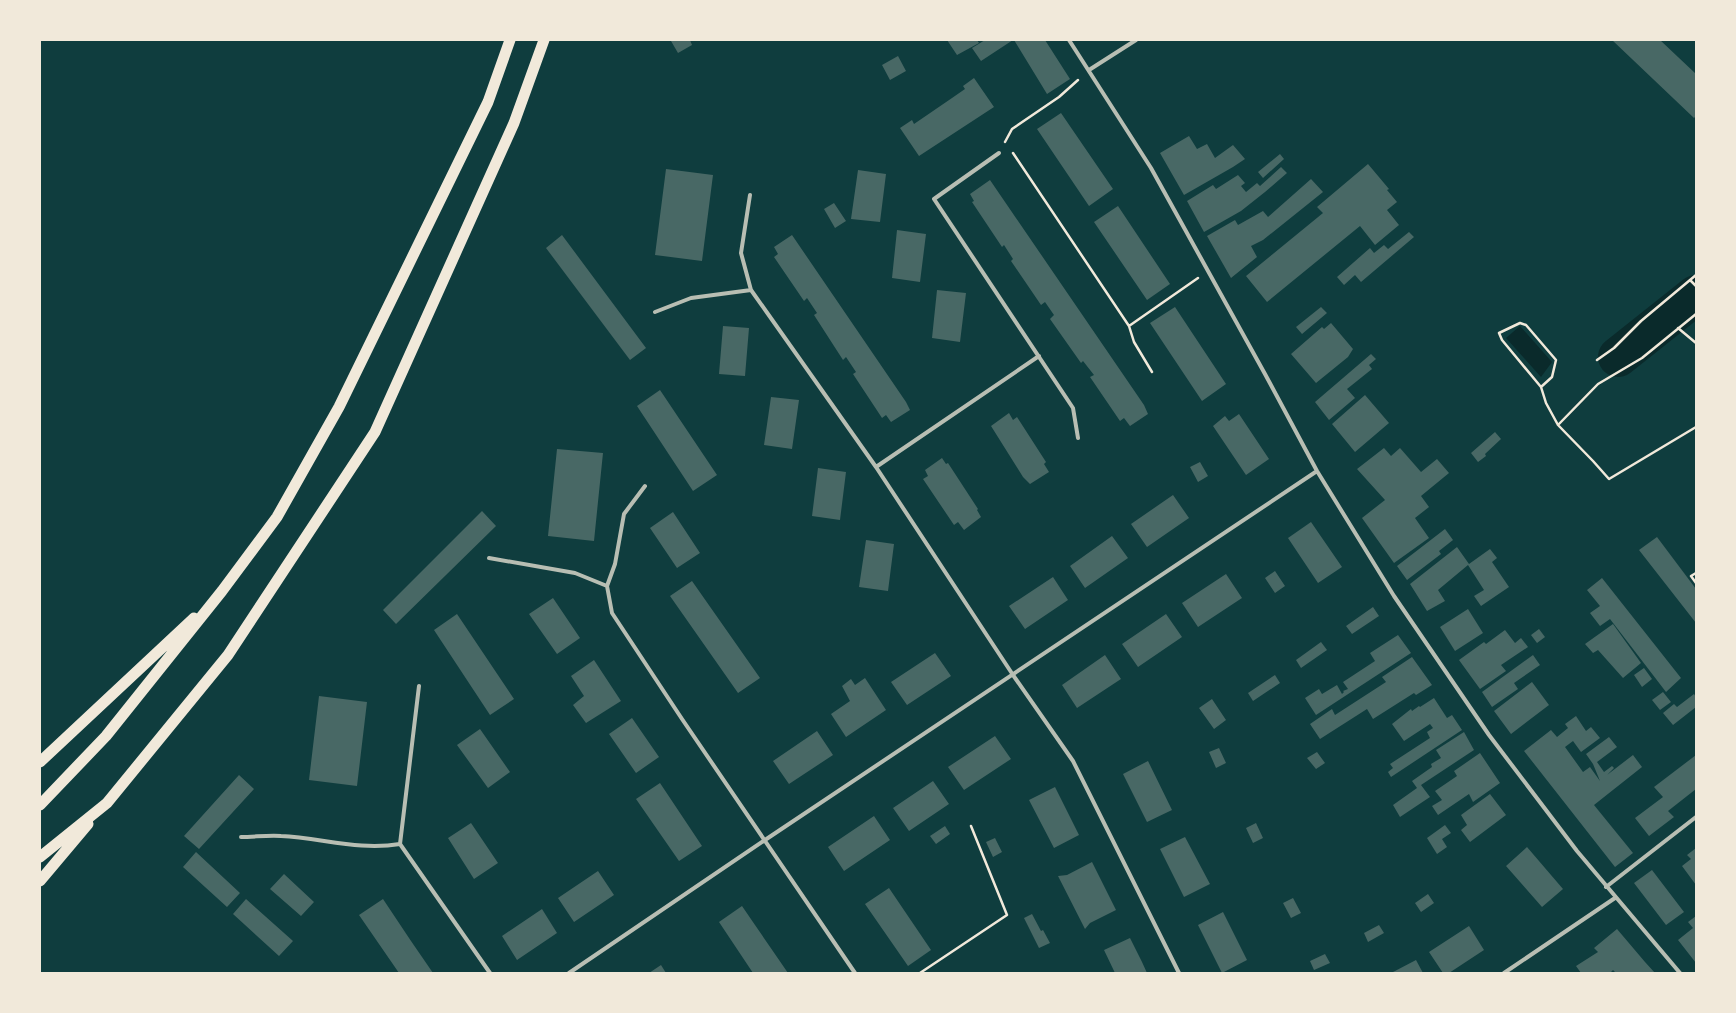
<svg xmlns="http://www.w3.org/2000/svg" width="1736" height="1013" font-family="'Source Sans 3',sans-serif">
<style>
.water{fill:#0a2a2b}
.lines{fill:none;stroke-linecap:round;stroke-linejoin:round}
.river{stroke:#0a2a2b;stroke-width:40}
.building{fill:#486865}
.path{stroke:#f1e9da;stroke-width:2.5}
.minor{stroke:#b8beb3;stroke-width:4}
.trunk{stroke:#f1e9da;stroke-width:11}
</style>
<rect width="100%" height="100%" fill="#0f3d3e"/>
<path class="water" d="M 1520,326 L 1552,362 L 1541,377 L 1506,338 Z"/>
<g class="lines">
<path class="river" d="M 1618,357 L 1696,295"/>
</g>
<path class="building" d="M 673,40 L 690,40 L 692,45 L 678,53 L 671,41 Z
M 947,40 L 977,40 L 979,43 L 957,55 Z
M 985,40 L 1013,40 L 981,61 L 972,48 Z
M 1014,40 L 1045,40 L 1070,79 L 1047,94 Z
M 1612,40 L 1660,40 L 1696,74 L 1696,116 L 1694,118 Z
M 898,56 L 906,71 L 890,80 L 882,65 Z
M 974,78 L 994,107 L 919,156 L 900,128 L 912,120 L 914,124 L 952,98 L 965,89 L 963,86 Z
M 1061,113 L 1113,189 L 1089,206 L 1037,129 Z
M 1189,136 L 1197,149 L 1207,144 L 1215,158 L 1233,145 L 1245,159 L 1233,167 L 1184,195 L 1160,153 Z
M 1280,154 L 1284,159 L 1263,178 L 1258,172 Z
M 1368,164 L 1389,189 L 1387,190 L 1397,202 L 1387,210 L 1399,225 L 1375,245 L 1360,226 L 1267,302 L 1246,276 L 1323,213 L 1317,207 Z
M 1281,167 L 1287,173 L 1265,192 L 1241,211 L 1204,232 L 1187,201 L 1213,185 L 1216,189 L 1238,175 L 1245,183 L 1241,186 L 1246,192 L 1257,183 L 1260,186 Z
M 666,169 L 713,175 L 702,261 L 655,255 Z
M 858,170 L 886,174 L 880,222 L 851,219 Z
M 1311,179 L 1323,192 L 1263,240 L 1251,246 L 1257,257 L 1231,278 L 1207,236 L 1235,220 L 1238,225 L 1263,211 L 1268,217 Z
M 990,180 L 1144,405 L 1148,414 L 1130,426 L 1124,418 L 1120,421 L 1090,377 L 1094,375 L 1083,361 L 1081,363 L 1050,319 L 1054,315 L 1045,302 L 1041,305 L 1011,261 L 1013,259 L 1004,245 L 1002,247 L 972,202 L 974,201 L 970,194 Z
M 834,203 L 846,221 L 835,228 L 824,209 Z
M 1118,206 L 1170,284 L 1147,300 L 1094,222 Z
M 897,230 L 926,234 L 920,282 L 892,278 Z
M 1409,232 L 1414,237 L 1361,282 L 1355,275 L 1344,285 L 1337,277 L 1370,248 L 1374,253 L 1384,245 L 1388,249 Z
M 562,235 L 646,348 L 630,360 L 546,248 Z
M 792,235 L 906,402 L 910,410 L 891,422 L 886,415 L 882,418 L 853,374 L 856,372 L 846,357 L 843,360 L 814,315 L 817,313 L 807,298 L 804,301 L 774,257 L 778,254 L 774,247 Z
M 937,290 L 966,293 L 960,342 L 932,338 Z
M 1175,307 L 1226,384 L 1202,401 L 1150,323 Z
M 1321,307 L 1327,313 L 1302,334 L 1296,327 Z
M 1331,323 L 1353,349 L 1348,357 L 1316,383 L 1291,354 L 1322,327 L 1324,329 Z
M 723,326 L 749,328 L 745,376 L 719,374 Z
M 1371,354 L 1376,359 L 1369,365 L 1372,369 L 1347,389 L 1355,398 L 1329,420 L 1315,402 Z
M 660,390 L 717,475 L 693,491 L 637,406 Z
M 1365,395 L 1389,423 L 1355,452 L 1332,424 Z
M 771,397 L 799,400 L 792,449 L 764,445 Z
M 1009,413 L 1013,420 L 1017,417 L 1046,462 L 1044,464 L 1049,472 L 1030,484 L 1023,477 L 991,426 Z
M 1239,414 L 1269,459 L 1246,475 L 1213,426 L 1225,416 L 1229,421 Z
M 1495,432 L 1501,439 L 1485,454 L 1486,456 L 1478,462 L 1471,453 Z
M 1384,448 L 1391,456 L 1400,448 L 1421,472 L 1437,459 L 1449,473 L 1421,496 L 1429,507 L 1415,518 L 1429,538 L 1394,563 L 1362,518 L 1385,500 L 1357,469 Z
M 557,449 L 603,453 L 594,541 L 548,536 Z
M 942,458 L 946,464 L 948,463 L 978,509 L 977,510 L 981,517 L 964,530 L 958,522 L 954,525 L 923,479 L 928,476 L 925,470 Z
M 1200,462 L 1208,476 L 1198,482 L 1190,467 Z
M 818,468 L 846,472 L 840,520 L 812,516 Z
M 1173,495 L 1189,518 L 1147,547 L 1131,524 Z
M 482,511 L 496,526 L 396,624 L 383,610 Z
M 673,512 L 700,553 L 677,568 L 650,528 Z
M 1311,522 L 1342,567 L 1318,583 L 1288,538 Z
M 1445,529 L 1453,540 L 1439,551 L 1441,554 L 1407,580 L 1397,566 Z
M 1112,536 L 1128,558 L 1085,588 L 1070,566 Z
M 1657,537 L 1696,589 L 1696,623 L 1639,550 Z
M 866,540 L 894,544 L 888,591 L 859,587 Z
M 1457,547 L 1469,564 L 1490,549 L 1497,558 L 1492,562 L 1509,587 L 1481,606 L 1474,596 L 1484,590 L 1468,565 L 1438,590 L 1445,601 L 1427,611 L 1410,584 Z
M 1275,571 L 1285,586 L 1275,593 L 1265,578 Z
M 1226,574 L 1242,598 L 1198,627 L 1182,603 Z
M 1053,577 L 1068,600 L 1025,629 L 1009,606 Z
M 1602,578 L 1681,678 L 1666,692 L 1610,619 L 1600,626 L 1590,613 L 1600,606 L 1587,590 Z
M 692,581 L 760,678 L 738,693 L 670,596 Z
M 553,598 L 580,638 L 557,654 L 529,614 Z
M 1373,607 L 1379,616 L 1352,634 L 1346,626 Z
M 1468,609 L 1483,633 L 1455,651 L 1440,627 Z
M 457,614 L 514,699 L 490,715 L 434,630 Z
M 1166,614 L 1182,637 L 1138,667 L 1122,644 Z
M 1613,624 L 1641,663 L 1623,678 L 1598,650 L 1593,653 L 1585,644 Z
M 1539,629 L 1545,637 L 1537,643 L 1531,635 Z
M 1505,630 L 1515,643 L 1521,638 L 1528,647 L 1501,665 L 1506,671 L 1480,689 L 1459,660 L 1484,642 L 1486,644 Z
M 1398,635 L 1411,653 L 1316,715 L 1305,698 L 1319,689 L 1322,694 L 1337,685 L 1342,694 L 1344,692 L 1343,691 L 1348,689 L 1343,682 L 1375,661 L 1370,653 Z
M 1321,642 L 1327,650 L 1301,668 L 1296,660 Z
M 935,653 L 951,676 L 907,705 L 891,682 Z
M 1105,655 L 1121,679 L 1077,708 L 1062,685 Z
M 1533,655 L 1540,665 L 1514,683 L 1518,689 L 1492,707 L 1482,692 Z
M 1412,657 L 1432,685 L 1416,695 L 1414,693 L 1373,719 L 1367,709 L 1320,739 L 1310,724 L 1332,709 L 1335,715 L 1386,682 L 1382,677 Z
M 594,660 L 621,701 L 586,723 L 573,705 L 584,696 L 571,676 Z
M 1644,668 L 1652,679 L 1642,687 L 1634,675 Z
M 1275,675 L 1280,683 L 1253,701 L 1248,693 Z
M 865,678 L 886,710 L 846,737 L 831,714 L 850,701 L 842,686 L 851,679 L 855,685 Z
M 1532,682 L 1549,705 L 1511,734 L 1494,711 Z
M 1663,692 L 1671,702 L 1660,710 L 1652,700 Z
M 1694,694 L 1696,697 L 1696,707 L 1673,725 L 1663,713 L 1674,704 L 1677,707 Z
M 319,696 L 367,702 L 357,786 L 309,780 Z
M 1434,698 L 1447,718 L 1452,715 L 1462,730 L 1391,777 L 1388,772 L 1393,768 L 1390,764 L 1430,738 L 1427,732 L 1433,728 L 1430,724 L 1404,741 L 1392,724 L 1411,709 L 1412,711 L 1419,706 L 1420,707 Z
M 1212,699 L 1226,720 L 1214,729 L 1199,708 Z
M 1576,716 L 1586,731 L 1591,727 L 1600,738 L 1581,752 L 1573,741 L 1565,747 L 1583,772 L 1590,767 L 1600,781 L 1593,764 L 1586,754 L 1609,737 L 1617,747 L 1597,762 L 1604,772 L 1612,766 L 1614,768 L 1607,775 L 1633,755 L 1642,767 L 1594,805 L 1633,853 L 1615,867 L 1524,751 L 1551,730 L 1557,737 L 1568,728 L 1565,724 Z
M 632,718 L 659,757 L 636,773 L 609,734 Z
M 480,729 L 510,772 L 488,788 L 457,745 Z
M 817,731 L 833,755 L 789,784 L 773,761 Z
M 1464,732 L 1474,750 L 1421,785 L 1430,797 L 1400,817 L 1393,805 L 1417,788 L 1412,781 L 1432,767 L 1431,764 L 1441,758 L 1436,750 Z
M 995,736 L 1011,759 L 964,790 L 948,767 Z
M 1219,748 L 1226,763 L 1216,768 L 1209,752 Z
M 1317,752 L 1325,763 L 1316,769 L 1307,758 Z
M 1480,753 L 1500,783 L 1473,802 L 1469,794 L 1438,815 L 1432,806 L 1442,800 L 1435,791 L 1457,776 L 1454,771 Z
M 1696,755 L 1696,789 L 1668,811 L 1674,817 L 1649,836 L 1635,818 L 1663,797 L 1654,787 Z
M 1148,761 L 1172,810 L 1147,822 L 1123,774 Z
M 239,775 L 254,789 L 199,849 L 184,836 Z
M 933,781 L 949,804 L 909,831 L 893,808 Z
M 660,783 L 702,846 L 679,861 L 636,799 Z
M 1055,787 L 1079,835 L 1054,848 L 1029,800 Z
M 1490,794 L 1506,815 L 1470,842 L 1461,830 L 1467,825 L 1461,815 Z
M 874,816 L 890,840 L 844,871 L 828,847 Z
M 471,823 L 498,863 L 474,879 L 448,838 Z
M 1256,823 L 1263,838 L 1253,843 L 1246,828 Z
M 1445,825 L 1451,833 L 1442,839 L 1447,847 L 1437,854 L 1427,838 Z
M 945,826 L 950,834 L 936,844 L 930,836 Z
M 1185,837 L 1210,884 L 1184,897 L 1160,849 Z
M 995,838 L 1002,852 L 993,857 L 986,842 Z
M 1527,847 L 1563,889 L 1542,907 L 1506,866 Z
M 1696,848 L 1696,885 L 1682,866 L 1691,859 L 1687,855 Z
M 196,852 L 240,893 L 227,907 L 183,867 Z
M 1092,862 L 1116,910 L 1090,923 L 1085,929 L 1058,876 L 1067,875 Z
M 1652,870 L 1684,912 L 1666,925 L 1634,883 Z
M 598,871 L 614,895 L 574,922 L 558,898 Z
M 284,874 L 314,902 L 301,916 L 270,889 Z
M 889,888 L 931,950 L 908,966 L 865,904 Z
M 1428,894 L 1434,903 L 1421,912 L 1415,903 Z
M 1293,898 L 1301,913 L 1291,918 L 1283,903 Z
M 246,899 L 293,941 L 279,956 L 233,914 Z
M 383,899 L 411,941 L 433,973 L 399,973 L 359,915 Z
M 742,906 L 755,925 L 788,973 L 753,973 L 719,922 Z
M 542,909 L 557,933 L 517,960 L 502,936 Z
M 1223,912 L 1247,960 L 1222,973 L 1198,925 Z
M 1032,914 L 1041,931 L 1043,930 L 1050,943 L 1039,948 L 1024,918 Z
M 1696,916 L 1696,963 L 1678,940 L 1693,928 L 1688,922 Z
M 1379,925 L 1384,933 L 1368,942 L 1364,933 Z
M 1469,926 L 1484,950 L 1449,973 L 1443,973 L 1429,952 Z
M 1617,929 L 1645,962 L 1655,973 L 1616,973 L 1613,970 L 1610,973 L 1581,973 L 1576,966 L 1598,952 L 1594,948 Z
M 1130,938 L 1142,962 L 1147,973 L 1115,973 L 1104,950 Z
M 1325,954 L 1330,963 L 1314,970 L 1310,961 Z
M 1416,960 L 1423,973 L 1391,973 L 1395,971 Z
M 661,965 L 666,973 L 649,973 Z"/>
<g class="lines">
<path class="path" d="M 1005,142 L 1012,129 L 1059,97 L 1078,80
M 1013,153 L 1129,326 L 1198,278
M 1690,280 L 1696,286
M 1696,314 L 1642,358 L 1598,384 L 1558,425 L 1593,461 L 1609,479 L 1696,427
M 1129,326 L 1134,342 L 1152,372
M 1678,328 L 1696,343
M 1597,360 L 1614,348 L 1641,321 L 1696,275
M 1541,387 L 1552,377 L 1556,360 L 1526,325 L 1520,323 L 1499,333 L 1502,340 L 1541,387 L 1546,403 L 1558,425
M 1696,573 L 1691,576 L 1696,583
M 920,973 L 1007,915 L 971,826"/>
<path class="minor" d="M 1069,40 L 1151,168 L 1265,374 L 1317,471 L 1394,596 L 1489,735 L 1577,851 L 1680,973
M 1089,70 L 1136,40
M 999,153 L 934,199 L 1073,408 L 1078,438
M 751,290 L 876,467 L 1013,675 L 1073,761 L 1179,973
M 655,312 L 691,298 L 751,290 L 741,253 L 750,195
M 876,467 L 1039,356
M 489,558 L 575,573 L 607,586 L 615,564 L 624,514 L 645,486
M 607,586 L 612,613 L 682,719 L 855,973
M 241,837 C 254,837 268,835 281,836 C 322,838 359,851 400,844 L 419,686
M 400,844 L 490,973
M 1606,887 L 1696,817
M 569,973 L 765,840 L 1317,471
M 1504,973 L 1615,898"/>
<path class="trunk" d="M 40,762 L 194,618
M 40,805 L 106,736 L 222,591 L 277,517 L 339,407 L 488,102 L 510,40
M 40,857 L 107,803 L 228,655 L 375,432 L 514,123 L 544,40
M 40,881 L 88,824"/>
</g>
<rect width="1736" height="1013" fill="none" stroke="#f1e9da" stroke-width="82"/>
</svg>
